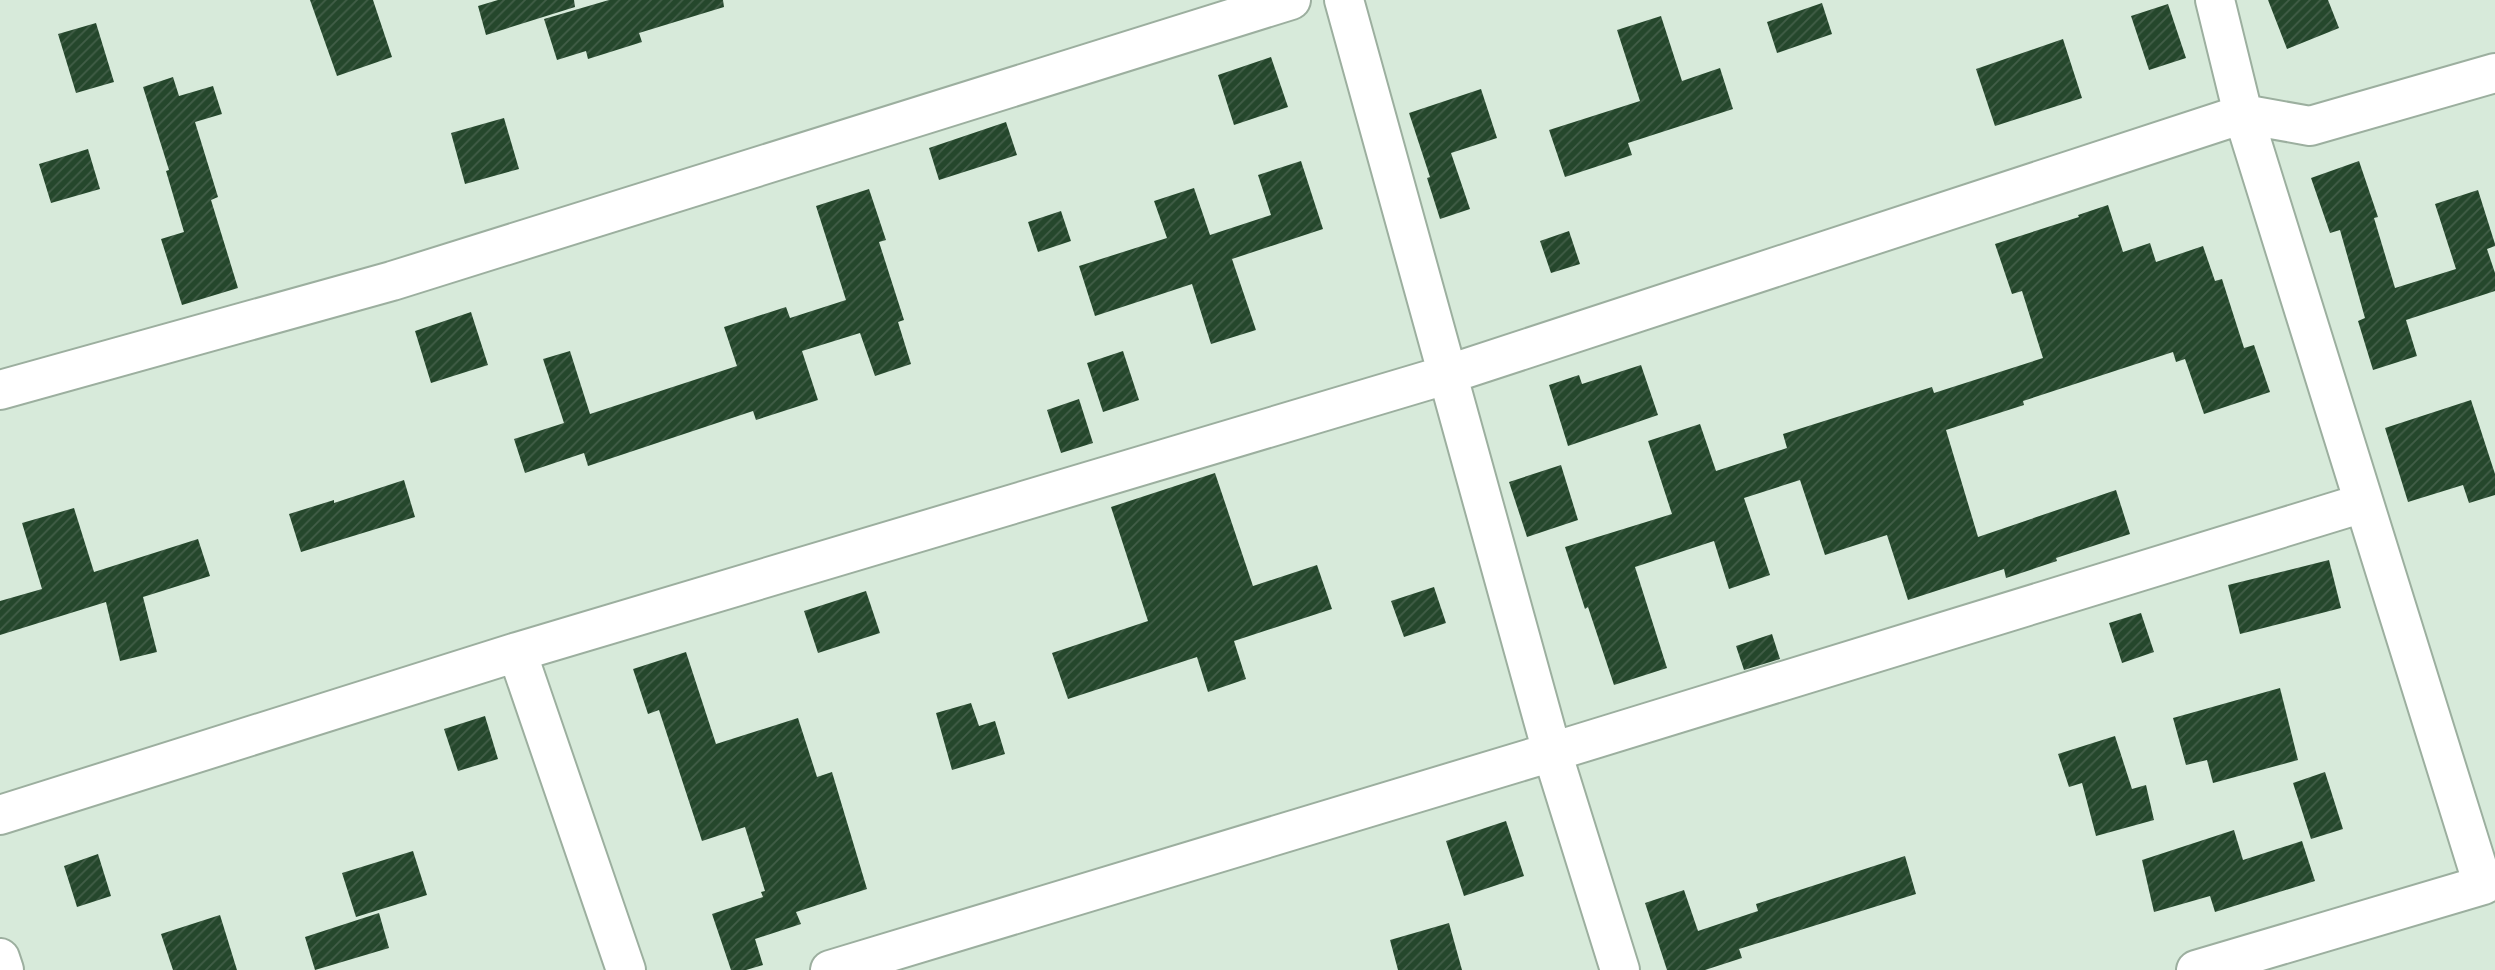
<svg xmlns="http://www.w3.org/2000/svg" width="2495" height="970" font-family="'IBM Plex Sans',sans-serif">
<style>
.building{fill:url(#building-hatch)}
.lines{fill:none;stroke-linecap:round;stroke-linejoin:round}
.minor-casing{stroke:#9caf9f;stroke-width:42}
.minor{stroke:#fff;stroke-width:38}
</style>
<defs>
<pattern id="building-hatch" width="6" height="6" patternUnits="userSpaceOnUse" patternTransform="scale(1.75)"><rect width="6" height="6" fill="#25472c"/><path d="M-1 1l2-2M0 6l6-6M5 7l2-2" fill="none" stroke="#425e48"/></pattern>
</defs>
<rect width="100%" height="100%" fill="#d7eada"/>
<path class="building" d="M 310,0 L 373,0 L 392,57 L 337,76 Z
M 498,0 L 574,0 L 575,7 L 486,35 L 478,6 Z
M 609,0 L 723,0 L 724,7 L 639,33 L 642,42 L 588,59 L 586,51 L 557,60 L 544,19 Z
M 2268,0 L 2328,0 L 2339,28 L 2287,49 Z
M 1822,3 L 1832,34 L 1777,53 L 1767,22 Z
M 2168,4 L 2186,58 L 2149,70 L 2131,16 Z
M 1661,16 L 1682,81 L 1720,68 L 1733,109 L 1628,143 L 1632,155 L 1565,177 L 1549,130 L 1640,101 L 1617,30 Z
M 96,23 L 114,82 L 76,93 L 58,34 Z
M 2063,39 L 2082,98 L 1995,126 L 1976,69 Z
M 1271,57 L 1288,107 L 1234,125 L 1218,75 Z
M 173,77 L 179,96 L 213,86 L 222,114 L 195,122 L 218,197 L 211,200 L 238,288 L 182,305 L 161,239 L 184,232 L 166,171 L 169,170 L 143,87 Z
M 1481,89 L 1497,138 L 1451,153 L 1470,209 L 1440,219 L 1427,178 L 1430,177 L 1409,113 Z
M 504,118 L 519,169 L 465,184 L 451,133 Z
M 1006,122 L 1017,155 L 939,180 L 929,148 Z
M 88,149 L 100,189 L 51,203 L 39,164 Z
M 1301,161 L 1323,229 L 1232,259 L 1256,330 L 1211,344 L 1192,284 L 1095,316 L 1079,266 L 1167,238 L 1154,201 L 1194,188 L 1210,235 L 1271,215 L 1258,175 Z
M 2359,161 L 2378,217 L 2374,218 L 2395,288 L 2456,269 L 2435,204 L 2478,190 L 2495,244 L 2495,246 L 2487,249 L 2495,273 L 2495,291 L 2406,320 L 2417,356 L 2373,370 L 2358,321 L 2365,318 L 2340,230 L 2330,233 L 2311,178 Z
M 869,189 L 886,240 L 879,242 L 904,320 L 898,322 L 911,364 L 875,376 L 860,333 L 802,351 L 818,400 L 756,420 L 753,411 L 588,466 L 584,453 L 525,473 L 514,439 L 564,423 L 543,359 L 570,351 L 590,414 L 737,366 L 724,327 L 786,307 L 790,318 L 846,300 L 816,206 Z
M 2108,205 L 2123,252 L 2150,243 L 2156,262 L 2203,246 L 2215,281 L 2222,279 L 2244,348 L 2254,345 L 2270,392 L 2204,414 L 2185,359 L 2176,362 L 2173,352 L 2023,401 L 2024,405 L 1946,430 L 1978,537 L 2116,490 L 2130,534 L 2056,558 L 2057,561 L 2006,578 L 2004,569 L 1908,600 L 1887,535 L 1825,555 L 1800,480 L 1744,498 L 1770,575 L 1729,589 L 1714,541 L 1635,567 L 1667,668 L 1614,685 L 1588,607 L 1585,609 L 1565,547 L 1672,514 L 1648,441 L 1700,424 L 1716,471 L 1787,448 L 1783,434 L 1932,387 L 1934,393 L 2043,358 L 2022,291 L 2012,294 L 1995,244 L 2079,217 L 2078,215 Z
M 1061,211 L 1071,241 L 1038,252 L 1028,222 Z
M 1569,231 L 1580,264 L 1551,273 L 1540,241 Z
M 471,312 L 488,365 L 431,383 L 415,331 Z
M 1123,351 L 1139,400 L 1103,412 L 1087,363 Z
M 1641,365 L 1658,415 L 1568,446 L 1549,385 L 1579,375 L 1582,384 Z
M 1079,399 L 1093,443 L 1061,453 L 1047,410 Z
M 2471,400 L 2495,474 L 2495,495 L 2469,503 L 2463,485 L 2408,502 L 2385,428 Z
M 1561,465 L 1578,520 L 1527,537 L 1509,482 Z
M 1215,473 L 1253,586 L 1317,565 L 1332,609 L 1234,641 L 1246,679 L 1208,692 L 1197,657 L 1068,699 L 1052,653 L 1148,621 L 1111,507 Z
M 404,480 L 415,517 L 301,552 L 289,514 L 334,500 L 334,503 Z
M 74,508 L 94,572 L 198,539 L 210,576 L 143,597 L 157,652 L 120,661 L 106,602 L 0,635 L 0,601 L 42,589 L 22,523 Z
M 2329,560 L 2341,608 L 2240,634 L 2228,585 Z
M 1434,587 L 1446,623 L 1404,637 L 1391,601 Z
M 866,591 L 880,633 L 818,653 L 804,611 Z
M 2141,613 L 2154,652 L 2122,663 L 2109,623 Z
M 1772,634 L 1780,659 L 1744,670 L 1736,646 Z
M 686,652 L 716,744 L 798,718 L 817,777 L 832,772 L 867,889 L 796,912 L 801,924 L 755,939 L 763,965 L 746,970 L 731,970 L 712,914 L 763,897 L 761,892 L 765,891 L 745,827 L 702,841 L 659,710 L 648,714 L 633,669 Z
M 2280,688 L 2298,760 L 2213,783 L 2207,760 L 2186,765 L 2173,718 Z
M 971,703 L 979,726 L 995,721 L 1005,754 L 952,770 L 936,713 Z
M 485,716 L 498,759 L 458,771 L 444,729 Z
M 2115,736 L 2132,789 L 2146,785 L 2154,820 L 2096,836 L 2082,783 L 2069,787 L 2058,754 Z
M 2325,772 L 2343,829 L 2311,839 L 2293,783 Z
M 1506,821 L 1524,876 L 1464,896 L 1446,841 Z
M 2234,830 L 2243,860 L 2302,841 L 2315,881 L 2215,912 L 2210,896 L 2154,912 L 2142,860 Z
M 413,851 L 427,895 L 356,917 L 342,873 Z
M 98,854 L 111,896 L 77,907 L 64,866 Z
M 1905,856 L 1916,894 L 1739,949 L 1742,958 L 1705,970 L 1667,970 L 1645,903 L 1684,890 L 1698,931 L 1758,911 L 1756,904 Z
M 379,913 L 389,948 L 315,970 L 305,937 Z
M 220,915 L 237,970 L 173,970 L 161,934 Z
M 1449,923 L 1462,970 L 1398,970 L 1390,940 Z"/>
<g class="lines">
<defs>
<path id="minor" d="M 1344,0 L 1552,752 L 1620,970
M 2215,0 L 2243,114 L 2483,885
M 0,390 L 392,281 L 1291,0
M 517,652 L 626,970
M 0,815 L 517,652 L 1449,374 L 2243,114 L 2310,126 L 2495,73
M 0,958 L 4,970
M 830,970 L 1552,752 L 2363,503
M 2196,970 L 2483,885 L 2495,879"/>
</defs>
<use href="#minor" class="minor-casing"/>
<use href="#minor" class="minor"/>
</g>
</svg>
